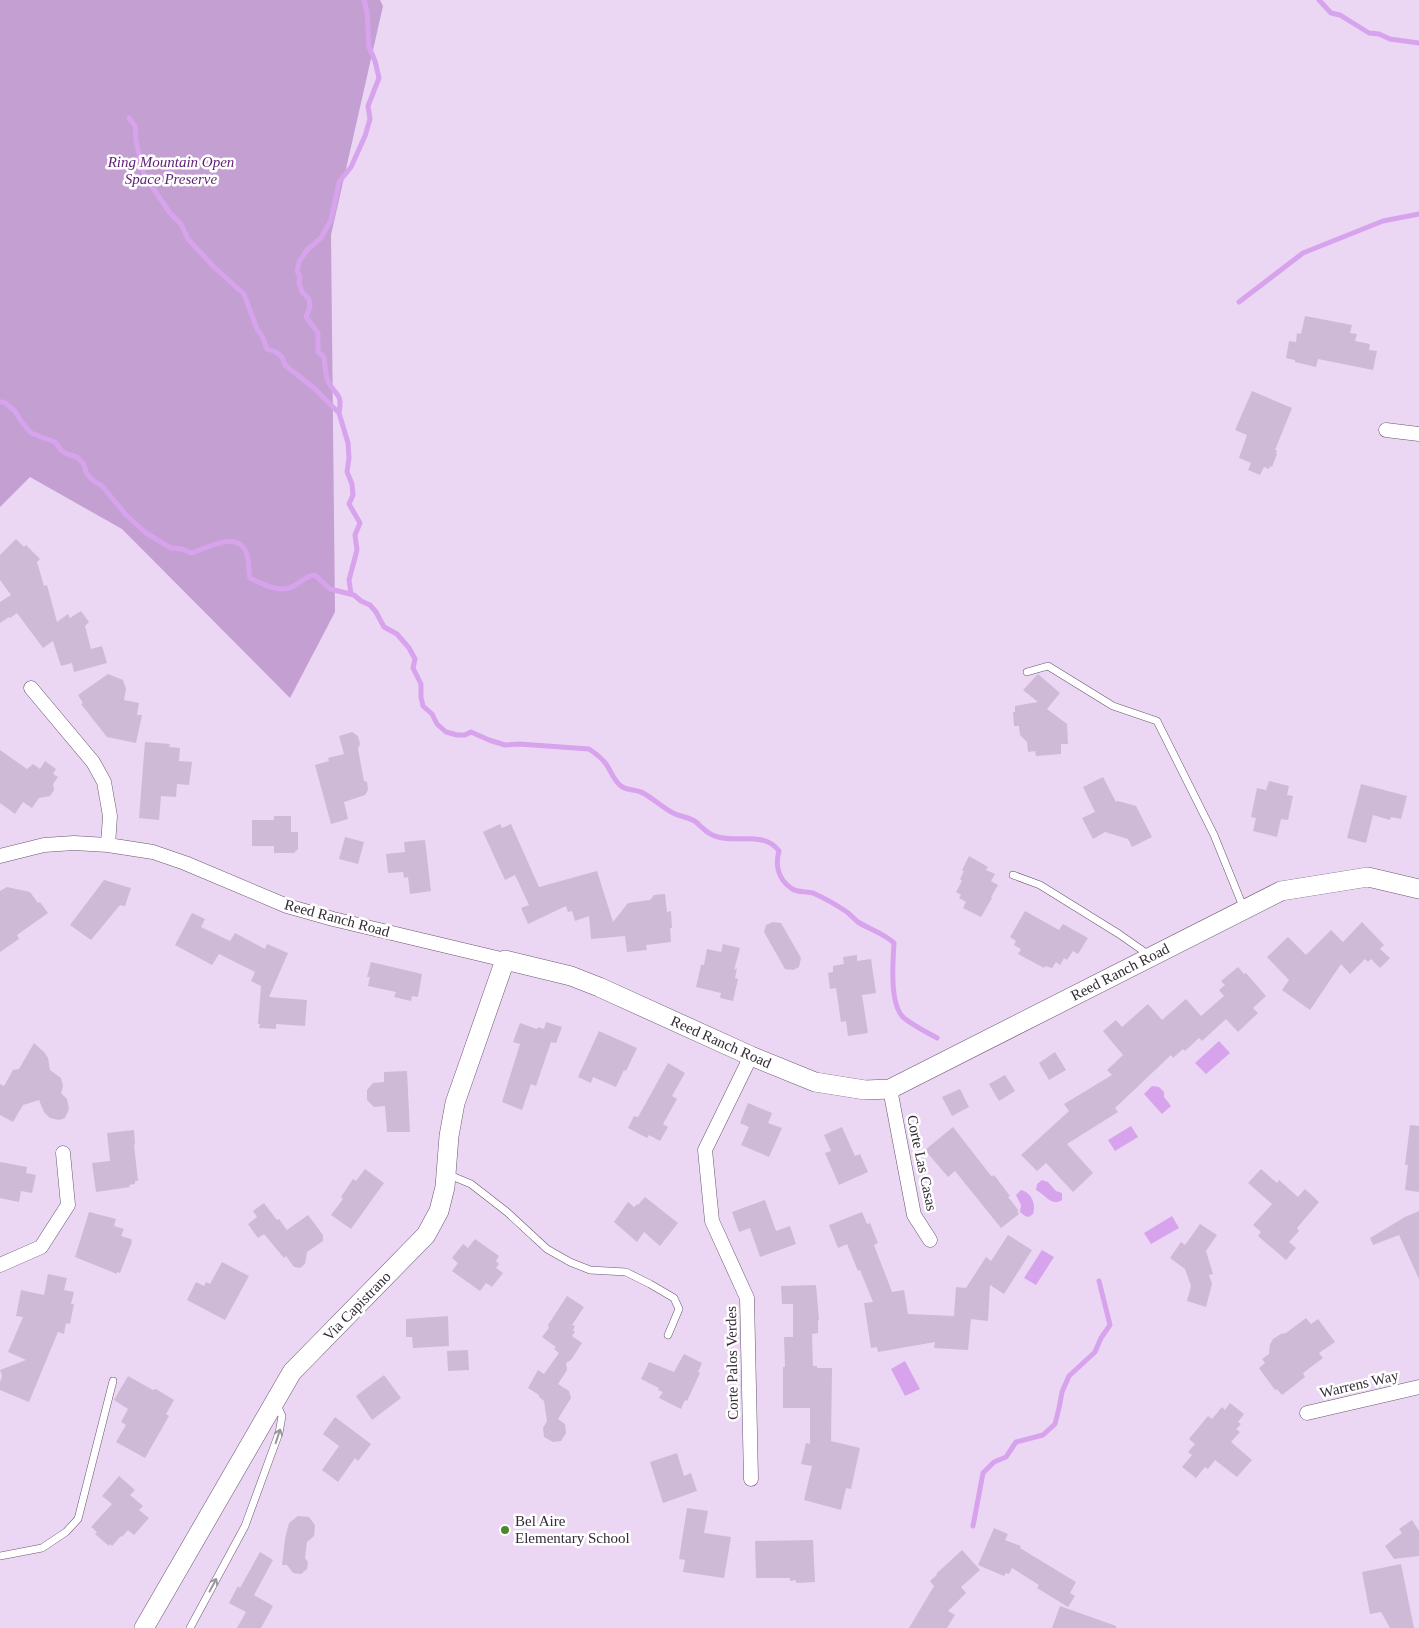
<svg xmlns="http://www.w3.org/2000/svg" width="1419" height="1628" font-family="'Times New Roman',serif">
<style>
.green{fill:#c39fd2}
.water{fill:#d8a3ed}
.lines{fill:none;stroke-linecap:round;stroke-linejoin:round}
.stream{stroke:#d8a3ed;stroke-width:5}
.building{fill:#cebad7}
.lane-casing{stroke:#695771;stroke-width:8}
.street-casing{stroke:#695771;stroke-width:15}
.secondary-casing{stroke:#695771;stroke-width:20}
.lane{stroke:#fff;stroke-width:7}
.street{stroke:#fff;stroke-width:14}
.secondary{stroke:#fff;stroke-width:19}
.oneway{stroke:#99959a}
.poi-dot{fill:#4b8827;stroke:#fff;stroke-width:2}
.labels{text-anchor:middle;stroke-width:5;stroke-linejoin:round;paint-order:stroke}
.park-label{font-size:15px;font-style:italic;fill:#5e1e74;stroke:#fff}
.street-label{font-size:15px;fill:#332b36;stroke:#fff}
.poi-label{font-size:15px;fill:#332b36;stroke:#fff;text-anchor:start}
</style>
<rect width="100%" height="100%" fill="#ebd6f4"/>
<path class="green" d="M 0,0 L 380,0 L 383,6 L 331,235 L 335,612 L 290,698 L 122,529 L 30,477 L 0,507 Z"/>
<path class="water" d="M 1219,1041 L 1230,1053 L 1206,1074 L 1195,1063 Z
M 1152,1086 L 1159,1087 L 1164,1092 L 1164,1097 L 1171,1106 L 1162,1114 L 1144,1094 Z
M 1131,1126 L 1138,1137 L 1115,1151 L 1108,1140 Z
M 1042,1180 L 1048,1182 L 1056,1191 L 1062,1193 L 1062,1200 C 1051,1207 1046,1195 1036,1190 L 1037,1184 Z
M 1021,1190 C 1032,1193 1036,1204 1033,1214 L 1029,1217 L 1025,1216 L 1020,1212 L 1021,1205 L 1016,1195 Z
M 1172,1216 L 1179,1228 L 1151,1244 L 1144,1233 Z
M 1042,1250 L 1054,1257 L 1036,1285 L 1024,1278 Z
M 905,1361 L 920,1389 L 905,1396 L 891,1369 Z"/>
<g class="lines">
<path class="stream" d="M 1319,0 L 1331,13 L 1340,15 L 1369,33 L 1379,34 L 1390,39 L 1419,43
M 129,118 L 135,126 L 136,141 L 144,175 L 170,213 L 181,224 L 188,239 L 214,267 L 244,294 L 257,329 L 262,336 L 267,349 L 276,352 L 282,357 L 285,365 L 315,389 L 339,413 L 348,443 L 349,458 L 347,472 L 352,484 L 353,495 L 349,504 L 360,523 L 355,535 L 357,550 L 349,580 L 351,594
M 1239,302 L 1303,253 L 1383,221 L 1419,214
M 0,402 L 4,402 L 15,411 L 21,421 L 31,433 L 55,442 L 61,450 L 67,454 L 77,457 L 83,463 L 87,474 L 94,481 L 102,486 L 126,515 L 146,533 L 171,548 L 182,549 L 191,553 C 206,549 235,531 245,550 C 250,558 248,569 250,578 C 261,583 276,592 289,588 C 299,585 304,576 315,575 L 330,589 L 354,595 L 361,601 L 370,605 L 376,612 L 384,627 L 397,634 L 409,648 L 415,659 L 413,668 L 421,684 L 421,697 L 423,706 L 432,714 L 437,724 L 446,732 L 457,735 L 465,735 L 471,732 L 489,740 L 505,745 L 519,744 L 589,749 C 595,753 601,757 606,764 C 611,771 614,781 621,786 C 627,791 636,789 643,793 C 654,799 664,809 675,814 C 682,817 689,817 696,822 C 703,828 708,835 718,837 C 738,843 764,831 779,851 C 775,865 778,879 791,888 C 797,893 806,891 813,893 C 822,897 838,906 847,912 C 851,915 854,919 858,922 C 871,930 883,933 894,943 C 893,962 889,1005 904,1018 C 914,1026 926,1032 937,1038
M 339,413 C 343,391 335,397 328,381 C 325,374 325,365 324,357 L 318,352 L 318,333 L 306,317 L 310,307 L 309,299 L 302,292 L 299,283 L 300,277 L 297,271 L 299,262 L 307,250 L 321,238 L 331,220 L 339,182 L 351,167 L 365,136 L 370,119 L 368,106 L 379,78 L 375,61 L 369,47 L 367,11 L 364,0
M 973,1526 L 983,1473 L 994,1462 L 1006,1457 L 1016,1442 L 1043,1435 L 1055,1424 L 1059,1408 L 1062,1392 L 1069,1376 L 1095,1352 L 1101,1338 L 1110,1325 L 1099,1281"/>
</g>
<path class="building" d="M 1305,316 L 1352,325 L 1350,333 L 1357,334 L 1355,341 L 1370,344 L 1369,350 L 1377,351 L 1373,370 L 1318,359 L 1316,367 L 1295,362 L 1295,360 L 1286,358 L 1289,341 L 1296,342 L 1297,333 L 1301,334 Z
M 1252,391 L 1292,408 L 1275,450 L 1277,450 L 1276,453 L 1277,454 L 1272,467 L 1270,466 L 1269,469 L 1264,467 L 1260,475 L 1248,470 L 1251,463 L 1239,458 L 1247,435 L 1235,430 Z
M 16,539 L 24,547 L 26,545 L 40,559 L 37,562 L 44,586 L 47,585 L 57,622 L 68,614 L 70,618 L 81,611 L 89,622 L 85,626 L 91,649 L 102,646 L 107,663 L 74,672 L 72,663 L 61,666 L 53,641 L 43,648 L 17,613 L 10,618 L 9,617 L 0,623 L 0,602 L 11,595 L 0,580 L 0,555 Z
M 108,674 L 123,680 L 126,689 L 124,700 L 139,703 L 137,715 L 142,715 L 136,743 L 107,737 L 81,704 L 83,703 L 78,695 Z
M 1038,674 L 1060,693 L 1047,709 L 1067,724 L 1068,744 L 1061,744 L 1061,754 L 1036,756 L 1035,751 L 1028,752 L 1027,742 L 1020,735 L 1019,726 L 1014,726 L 1013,712 L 1015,712 L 1015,706 L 1038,702 L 1023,690 Z
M 352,732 L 358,736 L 360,744 L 358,749 L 364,781 L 367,782 L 368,790 L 365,795 L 344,802 L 348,819 L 331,824 L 315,765 L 329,761 L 328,758 L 344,754 L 339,736 Z
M 145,742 L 170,744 L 169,747 L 180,748 L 179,761 L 192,762 L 189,785 L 177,784 L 176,797 L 161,796 L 159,820 L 139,818 Z
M 0,750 L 27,769 L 33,764 L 40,769 L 45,761 L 56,769 L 53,774 L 58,777 L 53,784 L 54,790 L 50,796 L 39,798 L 32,808 L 23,802 L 15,814 L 0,803 Z
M 1103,777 L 1116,802 L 1118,801 L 1136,806 L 1152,837 L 1132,847 L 1128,839 L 1105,832 L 1093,839 L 1082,818 L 1095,812 L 1083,787 Z
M 1269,781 L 1289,786 L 1287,795 L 1293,796 L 1288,820 L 1281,819 L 1277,837 L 1253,831 L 1256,818 L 1251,817 L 1257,788 L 1266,790 Z
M 1361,784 L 1407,796 L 1401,819 L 1391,817 L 1390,820 L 1373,815 L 1366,843 L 1347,838 Z
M 274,816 L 291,816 L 291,832 L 298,832 L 298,849 L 294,853 L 274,853 L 274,846 L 252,846 L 252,820 L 274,820 Z
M 500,824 L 502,828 L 511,824 L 539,887 L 597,871 L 613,922 L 628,903 L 650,900 L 654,895 L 665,894 L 667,912 L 671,911 L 672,928 L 670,928 L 671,942 L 646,945 L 647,950 L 627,952 L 625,936 L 591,939 L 589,916 L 575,921 L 572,911 L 568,912 L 566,906 L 528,924 L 521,908 L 529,905 L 515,875 L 505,880 L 483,832 Z
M 345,837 L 364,842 L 358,864 L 339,859 Z
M 425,840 L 431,891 L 410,894 L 408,877 L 404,878 L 403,872 L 388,873 L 386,854 L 405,852 L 404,842 Z
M 969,856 L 988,867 L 986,870 L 995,874 L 991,881 L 998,885 L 991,897 L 992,898 L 981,917 L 963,908 L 966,902 L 959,898 L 961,895 L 956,892 L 962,881 L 960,879 L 964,871 L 962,870 Z
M 104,880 L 131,888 L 125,906 L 120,905 L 91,940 L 70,925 Z
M 7,887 L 30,892 L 38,903 L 40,902 L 48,913 L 17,935 L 19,939 L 0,952 L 0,891 Z
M 1025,911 L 1059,930 L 1063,924 L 1088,938 L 1078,954 L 1073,951 L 1067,960 L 1064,958 L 1060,965 L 1056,962 L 1052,968 L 1045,966 L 1044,968 L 1018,954 L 1021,949 L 1014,945 L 1016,941 L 1010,937 Z
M 192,913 L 205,919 L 201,927 L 230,941 L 235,933 L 265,949 L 267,944 L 288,953 L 269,997 L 307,1000 L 305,1026 L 276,1024 L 276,1029 L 259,1028 L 260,1024 L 258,1024 L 261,986 L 251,981 L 255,972 L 219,954 L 212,965 L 175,945 Z
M 773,922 L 781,923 L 801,958 L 799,967 L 793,970 L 785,969 L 764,932 L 766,925 Z
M 1362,922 L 1384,945 L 1380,949 L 1390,958 L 1380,968 L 1371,959 L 1368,962 L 1365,959 L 1350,974 L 1341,964 L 1310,1010 L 1282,990 L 1289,980 L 1267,957 L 1288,937 L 1306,955 L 1331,930 L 1343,942 Z
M 723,944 L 740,948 L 734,970 L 737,968 L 735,978 L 738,979 L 733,1001 L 720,998 L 721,993 L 696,987 L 701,965 L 704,965 L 707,949 L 721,952 Z
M 857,955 L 857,961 L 871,959 L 876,993 L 862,995 L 868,1033 L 848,1036 L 846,1021 L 841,1022 L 836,988 L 830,989 L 828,973 L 833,972 L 833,966 L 844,964 L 843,957 Z
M 371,962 L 422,974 L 418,997 L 412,996 L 411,1001 L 394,997 L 396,992 L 368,986 L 370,977 L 367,977 Z
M 1238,967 L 1244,974 L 1246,973 L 1266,996 L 1253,1008 L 1258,1013 L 1238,1032 L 1226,1019 L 1202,1041 L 1199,1038 L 1185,1051 L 1183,1049 L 1173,1058 L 1171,1055 L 1115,1108 L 1118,1112 L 1067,1144 L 1093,1173 L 1073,1192 L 1046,1163 L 1037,1171 L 1021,1155 L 1069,1111 L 1064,1104 L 1112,1075 L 1107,1070 L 1123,1055 L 1103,1031 L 1116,1020 L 1122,1027 L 1148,1004 L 1162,1020 L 1186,999 L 1201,1016 L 1224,996 L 1219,990 L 1225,985 L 1221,981 Z
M 546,1022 L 562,1027 L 556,1043 L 551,1042 L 536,1086 L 531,1084 L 522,1110 L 502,1102 L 520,1044 L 513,1042 L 520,1023 L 537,1029 L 538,1027 L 544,1029 Z
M 599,1031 L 637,1048 L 626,1071 L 624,1070 L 616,1087 L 593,1077 L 591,1083 L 578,1077 Z
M 34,1043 L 44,1052 L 48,1058 L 50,1070 L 61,1078 L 63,1086 L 61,1093 L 67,1099 L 69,1109 L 65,1118 L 59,1120 L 50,1118 L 44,1112 L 39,1100 L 23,1105 L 13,1122 L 0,1115 L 0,1084 L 4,1086 L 13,1070 L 19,1069 Z
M 1055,1052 L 1066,1070 L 1049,1080 L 1039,1063 Z
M 668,1063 L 685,1073 L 672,1096 L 677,1099 L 663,1124 L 668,1127 L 660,1141 L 649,1135 L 647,1138 L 628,1128 L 634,1116 L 638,1117 Z
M 407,1071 L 410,1132 L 387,1132 L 385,1106 L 374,1107 L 367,1100 L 367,1090 L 373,1083 L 384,1082 L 384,1072 Z
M 1005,1075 L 1015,1091 L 999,1101 L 989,1084 Z
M 960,1089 L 969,1107 L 952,1116 L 942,1097 Z
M 748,1103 L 772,1113 L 768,1123 L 782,1128 L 769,1157 L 741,1145 L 749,1127 L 740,1123 Z
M 1410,1125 L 1419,1126 L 1419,1192 L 1405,1190 L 1408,1165 L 1405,1165 Z
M 842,1127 L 855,1156 L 860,1154 L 868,1172 L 839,1185 L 825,1153 L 831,1151 L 824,1135 Z
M 953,1127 L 992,1177 L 994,1175 L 1010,1196 L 1008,1197 L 1019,1211 L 1017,1211 L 1019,1214 L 1001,1228 L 955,1171 L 948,1177 L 925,1150 Z
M 134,1130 L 135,1144 L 134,1145 L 138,1181 L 135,1181 L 135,1184 L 129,1185 L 130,1187 L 96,1192 L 92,1163 L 110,1161 L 107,1133 Z
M 0,1162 L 27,1167 L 26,1173 L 36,1175 L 32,1193 L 21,1191 L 19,1202 L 0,1198 Z
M 365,1169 L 384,1183 L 351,1229 L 331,1215 L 343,1199 L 341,1197 L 353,1179 L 356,1181 Z
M 1261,1169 L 1277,1183 L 1279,1180 L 1298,1197 L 1305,1189 L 1319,1202 L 1297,1228 L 1299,1231 L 1289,1242 L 1296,1248 L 1286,1260 L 1258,1236 L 1261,1232 L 1253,1225 L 1272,1204 L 1248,1183 Z
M 645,1197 L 678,1223 L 660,1246 L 644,1232 L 637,1242 L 614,1222 L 628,1202 L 634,1207 L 637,1204 L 638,1205 Z
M 765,1200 L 776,1231 L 790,1226 L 796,1244 L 760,1257 L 750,1228 L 739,1232 L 732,1212 Z
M 264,1203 L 277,1220 L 279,1219 L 287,1230 L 308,1215 L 323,1235 L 323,1241 L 307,1252 L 305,1264 L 300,1268 L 294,1267 L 286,1256 L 284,1258 L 264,1234 L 258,1238 L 248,1224 L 257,1217 L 253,1211 Z
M 1419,1211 L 1419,1279 L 1399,1235 L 1373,1245 L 1370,1238 L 1405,1217 Z
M 89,1212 L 116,1219 L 114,1226 L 124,1229 L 121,1236 L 131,1239 L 132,1242 L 120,1273 L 117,1272 L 117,1274 L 75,1257 Z
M 862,1212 L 867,1224 L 870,1223 L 878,1243 L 874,1245 L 892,1292 L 904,1290 L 908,1314 L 954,1316 L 956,1287 L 966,1288 L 986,1257 L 991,1261 L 1008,1235 L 1032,1250 L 1004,1294 L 990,1285 L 988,1321 L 971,1319 L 968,1350 L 934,1348 L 935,1342 L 878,1352 L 877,1347 L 871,1348 L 864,1303 L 873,1302 L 860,1270 L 858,1271 L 847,1244 L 838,1248 L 829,1225 Z
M 1200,1224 L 1217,1235 L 1206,1251 L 1213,1274 L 1209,1275 L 1212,1284 L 1206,1307 L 1187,1301 L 1191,1286 L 1185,1269 L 1170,1258 L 1181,1242 L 1185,1245 Z
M 475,1239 L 499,1256 L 496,1261 L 499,1264 L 496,1268 L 503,1273 L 492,1287 L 486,1283 L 480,1291 L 452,1271 L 458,1263 L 452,1258 L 463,1244 L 468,1248 Z
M 222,1262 L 249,1276 L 225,1320 L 187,1300 L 196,1282 L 204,1286 L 206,1282 L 210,1284 Z
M 48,1274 L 67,1278 L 64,1290 L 74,1292 L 71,1304 L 74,1304 L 70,1324 L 66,1323 L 64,1334 L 58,1332 L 29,1402 L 0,1390 L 0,1382 L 2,1376 L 0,1370 L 26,1360 L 8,1352 L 23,1317 L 16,1316 L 21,1290 L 44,1295 Z
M 816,1285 L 819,1320 L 818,1321 L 818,1333 L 812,1334 L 813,1366 L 817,1366 L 817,1368 L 832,1368 L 831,1441 L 860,1448 L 851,1489 L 846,1488 L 841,1510 L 804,1500 L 812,1466 L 801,1464 L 806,1443 L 810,1444 L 810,1408 L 783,1408 L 783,1367 L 785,1367 L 784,1337 L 793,1337 L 793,1304 L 782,1304 L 781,1286 Z
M 567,1296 L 584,1307 L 572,1325 L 575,1326 L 573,1330 L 575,1332 L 572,1336 L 582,1343 L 571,1360 L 566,1363 L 567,1370 L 558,1384 L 569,1391 L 571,1398 L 558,1419 L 565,1424 L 566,1433 L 561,1441 L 553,1442 L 544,1437 L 543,1428 L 547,1421 L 544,1401 L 539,1397 L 539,1395 L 528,1388 L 538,1370 L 544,1374 L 559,1353 L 554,1349 L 556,1347 L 542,1337 L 549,1328 L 548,1325 Z
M 448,1316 L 449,1346 L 413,1348 L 412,1337 L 406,1337 L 406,1319 Z
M 1306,1318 L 1311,1324 L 1318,1319 L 1335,1342 L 1319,1353 L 1323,1358 L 1303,1373 L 1305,1377 L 1282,1395 L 1277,1389 L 1275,1390 L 1259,1368 L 1265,1363 L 1262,1359 L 1269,1354 L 1270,1344 L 1273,1339 L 1281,1334 L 1286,1333 Z
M 468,1350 L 469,1370 L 448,1371 L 447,1351 Z
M 684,1354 L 702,1363 L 698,1372 L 700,1373 L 687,1401 L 685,1400 L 681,1409 L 659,1398 L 663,1392 L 658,1390 L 659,1388 L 641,1379 L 649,1362 L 674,1372 Z
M 384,1375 L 401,1398 L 372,1420 L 356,1396 Z
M 128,1376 L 153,1390 L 156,1389 L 174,1400 L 166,1414 L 169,1416 L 145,1458 L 116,1442 L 126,1425 L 121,1422 L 128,1409 L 114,1400 Z
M 1230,1403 L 1244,1414 L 1238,1422 L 1241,1424 L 1236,1429 L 1240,1432 L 1231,1442 L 1252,1460 L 1237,1477 L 1215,1460 L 1208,1469 L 1205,1467 L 1196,1478 L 1182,1467 L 1192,1455 L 1188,1452 L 1195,1444 L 1189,1439 L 1208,1416 L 1212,1419 L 1222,1407 L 1225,1410 Z
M 335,1417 L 371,1444 L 358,1461 L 355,1458 L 338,1482 L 322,1470 L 339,1446 L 323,1434 Z
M 677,1453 L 684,1476 L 691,1473 L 697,1491 L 663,1503 L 650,1462 Z
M 119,1476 L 135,1490 L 130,1495 L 143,1506 L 139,1510 L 149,1518 L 134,1535 L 128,1530 L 122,1537 L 121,1536 L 112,1546 L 110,1544 L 109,1546 L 95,1534 L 97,1532 L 91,1527 L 112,1504 L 102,1496 Z
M 687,1508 L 708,1511 L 704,1533 L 731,1537 L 724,1578 L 683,1572 L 685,1560 L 679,1559 Z
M 298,1516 L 309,1517 L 315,1525 L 314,1536 L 307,1542 L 305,1558 L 308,1562 L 307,1569 L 301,1574 L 293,1573 L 287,1565 L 282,1565 L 285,1539 L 289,1523 Z
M 1412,1520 L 1419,1531 L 1419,1556 L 1394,1559 L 1385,1546 L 1402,1533 L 1399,1529 Z
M 994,1528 L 1008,1534 L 1005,1540 L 1021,1546 L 1020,1548 L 1076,1582 L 1070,1593 L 1075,1596 L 1068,1607 L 1037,1588 L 1039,1585 L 1012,1568 L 1009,1574 L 1006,1573 L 1004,1576 L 978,1565 Z
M 813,1540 L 815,1582 L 796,1583 L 796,1580 L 790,1581 L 790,1578 L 756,1578 L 755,1541 Z
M 962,1550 L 980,1570 L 961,1587 L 966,1593 L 948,1611 L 955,1615 L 947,1628 L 909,1628 L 934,1586 L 930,1581 L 937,1575 L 936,1574 Z
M 260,1552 L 273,1560 L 254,1595 L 273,1606 L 261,1628 L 237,1628 L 246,1612 L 229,1603 L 238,1586 L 240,1588 Z
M 1401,1564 L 1414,1628 L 1390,1628 L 1381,1612 L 1370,1614 L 1362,1572 Z
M 1060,1606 L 1116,1626 L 1116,1628 L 1052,1628 Z"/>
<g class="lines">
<defs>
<path id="lane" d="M 1027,672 L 1048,666 L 1113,706 L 1157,721 L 1214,835 L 1244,909
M 1013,875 L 1040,885 L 1119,934 L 1149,955
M 447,1174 L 471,1184 L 507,1212 L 547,1249 L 570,1262 L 590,1270 L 626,1272 L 650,1284 L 674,1298 L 679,1309 L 668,1335
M 0,1556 L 42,1548 L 66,1532 L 78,1519 L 113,1381
M 190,1628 L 245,1526 L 279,1433 L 282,1416 L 277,1405"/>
<path id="street" d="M 1386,430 L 1419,434
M 31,688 L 93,762 L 104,782 L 110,816 L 108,845
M 0,856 L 44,845 L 74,843 L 108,845 L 153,852 L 185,863 L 287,906 L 333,919 L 505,960
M 751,1056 L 705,1150 L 712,1221 L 747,1298 L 751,1479
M 890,1089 L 914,1215 L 930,1240
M 0,1265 L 41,1247 L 68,1205 L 63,1153
M 1307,1413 L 1419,1387"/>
<path id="secondary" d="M 144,1628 L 292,1372 L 426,1235 L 439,1211 L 445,1187 L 449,1136 L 455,1103 L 505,960 L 571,976 L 599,987 L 751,1056 L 815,1082 L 865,1090 L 890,1089 L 1281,891 L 1368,877 L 1419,889"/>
</defs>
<use href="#lane" class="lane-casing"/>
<use href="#street" class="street-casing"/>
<use href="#secondary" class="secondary-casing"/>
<use href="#lane" class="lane"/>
<use href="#street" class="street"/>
<use href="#secondary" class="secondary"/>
</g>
<defs><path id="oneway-shaft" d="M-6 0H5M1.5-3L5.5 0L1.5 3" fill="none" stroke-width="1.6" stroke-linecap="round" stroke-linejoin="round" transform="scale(1.25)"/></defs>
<g class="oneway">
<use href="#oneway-shaft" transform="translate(278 1436) rotate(-72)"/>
<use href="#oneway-shaft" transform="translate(213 1585) rotate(-62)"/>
</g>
<circle class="poi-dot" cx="505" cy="1530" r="5"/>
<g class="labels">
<g class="park-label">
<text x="171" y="167">Ring Mountain Open<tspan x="171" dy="17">Space Preserve</tspan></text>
</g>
<g class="street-label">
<text transform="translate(337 918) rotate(15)" y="5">Reed Ranch Road</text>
<text transform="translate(1120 972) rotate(-27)" y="5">Reed Ranch Road</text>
<text transform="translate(721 1042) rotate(24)" y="5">Reed Ranch Road</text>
<text transform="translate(922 1163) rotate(78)" y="5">Corte Las Casas</text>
<text transform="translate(357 1306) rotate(-46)" y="5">Via Capistrano</text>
<text transform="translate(732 1363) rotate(-91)" y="5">Corte Palos Verdes</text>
<text transform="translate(1359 1384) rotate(-13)" y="5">Warrens Way</text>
</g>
<g class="poi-label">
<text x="515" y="1526">Bel Aire<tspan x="515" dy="17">Elementary School</tspan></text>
</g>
</g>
</svg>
